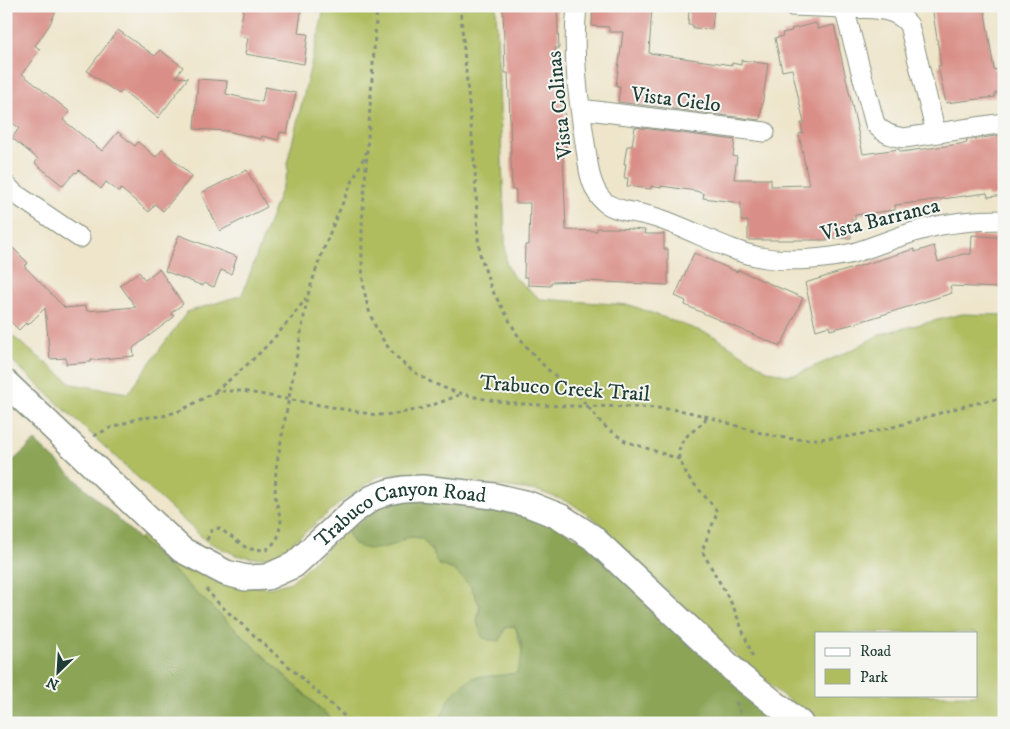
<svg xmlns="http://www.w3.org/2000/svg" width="1010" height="729" font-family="'IM FELL DW Pica',serif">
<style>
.green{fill:#afbd5f;stroke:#677d4a;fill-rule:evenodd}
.forest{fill:#8ba456;stroke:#557045}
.building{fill:#d98f87}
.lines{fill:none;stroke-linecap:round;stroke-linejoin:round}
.minor-casing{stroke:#869180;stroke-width:21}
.major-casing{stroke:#869180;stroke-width:28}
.path{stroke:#869180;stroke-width:3;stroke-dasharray:4 4;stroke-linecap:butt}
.minor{stroke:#fff;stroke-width:19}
.major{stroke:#fff;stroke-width:25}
.labels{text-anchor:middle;stroke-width:4;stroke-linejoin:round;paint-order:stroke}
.street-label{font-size:21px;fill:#1f3d34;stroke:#f6f6f2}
</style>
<rect width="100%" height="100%" fill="#f6f6f2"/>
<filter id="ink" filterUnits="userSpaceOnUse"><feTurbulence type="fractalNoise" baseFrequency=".02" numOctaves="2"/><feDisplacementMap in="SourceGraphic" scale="10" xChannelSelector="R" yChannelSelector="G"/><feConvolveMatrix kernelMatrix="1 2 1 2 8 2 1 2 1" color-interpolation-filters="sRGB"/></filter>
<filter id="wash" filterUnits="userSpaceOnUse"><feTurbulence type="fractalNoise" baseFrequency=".0096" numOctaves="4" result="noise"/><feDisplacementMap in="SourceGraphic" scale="20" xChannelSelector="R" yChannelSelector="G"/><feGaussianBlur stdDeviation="1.12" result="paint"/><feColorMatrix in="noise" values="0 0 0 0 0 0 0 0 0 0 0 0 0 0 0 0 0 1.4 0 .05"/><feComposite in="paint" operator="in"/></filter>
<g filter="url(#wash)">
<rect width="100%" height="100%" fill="#eee5cb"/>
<path class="green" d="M 324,6 L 496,6 L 506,263 L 512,275 L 540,299 L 630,305 L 714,336 L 767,370 L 785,375 L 797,374 L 852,350 L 880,334 L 962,314 L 1004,315 L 1004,718 L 992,723 L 823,723 L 800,709 L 777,691 L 701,625 L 597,521 L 571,503 L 538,491 L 436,477 L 393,474 L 379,476 L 341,502 L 283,551 L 269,557 L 253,558 L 236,555 L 206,541 L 6,355 L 6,331 L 72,384 L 128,393 L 187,312 L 242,295 L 288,171 L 287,164 L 322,19 ZM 816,633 L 976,633 L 976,695 L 816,695 Z
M 348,529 L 349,538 L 355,545 L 395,544 L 408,537 L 422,538 L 433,551 L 438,564 L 454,570 L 471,587 L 480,606 L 477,622 L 505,628 L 515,626 L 523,654 L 517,673 L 496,676 L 475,677 L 440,719 L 441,723 L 336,723 L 139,539 L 148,532 L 179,561 L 216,582 L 269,588 L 291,582 Z"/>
<path class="forest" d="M 35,441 L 302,692 L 335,723 L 6,723 L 6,467 Z
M 404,500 L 461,502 L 524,517 L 557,526 L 585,543 L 780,723 L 441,723 L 440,719 L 450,697 L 463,684 L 475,677 L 496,676 L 517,673 C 524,651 524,647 515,626 L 505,628 L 500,641 L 490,640 L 482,637 L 477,622 L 480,606 L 471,587 L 454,570 L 438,564 L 432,551 L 422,538 C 417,538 411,536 406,538 C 402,539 399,542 396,544 C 378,551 350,554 348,529 L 382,505 Z"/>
<g id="blocks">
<path class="building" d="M 11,6 L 58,6 L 50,24 L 35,46 L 40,49 L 22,74 L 70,112 L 63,120 L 102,151 L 118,132 L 135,146 L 138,142 L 156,157 L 162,150 L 192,176 L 163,211 L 155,204 L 149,212 L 121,189 L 119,192 L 106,182 L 101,189 L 79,170 L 77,173 L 75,172 L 63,186 L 35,163 L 38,159 L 12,138 L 19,128 L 6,118 L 6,13 Z
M 244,6 L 302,6 L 298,33 L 308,34 L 304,64 L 245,54 L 248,38 L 239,36 Z
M 503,6 L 557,6 L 559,48 L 555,48 L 556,88 L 560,88 L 561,107 L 564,107 L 566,153 L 563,153 L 566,230 L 597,231 L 597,228 L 617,228 L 645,230 L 644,234 L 664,234 L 664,249 L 668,249 L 668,285 L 584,281 L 551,282 L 551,286 L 528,285 L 528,277 L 524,277 L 525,245 L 529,245 L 530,203 L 516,203 L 516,190 L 512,190 L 510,120 L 508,73 L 505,73 Z
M 593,6 L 652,6 L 649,53 L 732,65 L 732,63 L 741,65 L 741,60 L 768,64 L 760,120 L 618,102 L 620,86 L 616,86 L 623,32 L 609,32 L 609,27 L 592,26 Z
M 694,6 L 714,8 L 712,29 L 693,28 L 693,25 L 688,25 L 689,10 L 694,10 Z
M 932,6 L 984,6 L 994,70 L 1000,69 L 1003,92 L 995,93 L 995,97 L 946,103 L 938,66 L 941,65 Z
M 816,23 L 818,29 L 834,25 L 863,154 L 899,149 L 901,152 L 967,143 L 966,140 L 1004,135 L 1004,195 L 988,197 L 987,193 L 912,203 L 895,205 L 895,210 L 855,215 L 855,220 L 851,220 L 851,238 L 830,238 L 830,240 L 748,240 L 748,221 L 741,221 L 741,203 L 703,198 L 704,194 L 696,191 L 661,186 L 661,188 L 651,186 L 651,189 L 627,186 L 628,178 L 624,178 L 626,164 L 624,164 L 627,146 L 632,146 L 635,127 L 735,140 L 733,156 L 737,157 L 734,179 L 771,179 L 771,186 L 809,185 L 799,134 L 803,133 L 801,123 L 804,123 L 792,69 L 782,71 L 775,38 L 783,36 L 782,33 L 792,31 L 791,29 Z
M 118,30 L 155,56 L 160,50 L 183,67 L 176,77 L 188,78 L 158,118 L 122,90 L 119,94 L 87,71 Z
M 198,79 L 227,81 L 226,94 L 262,102 L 265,87 L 296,93 L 287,133 L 280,132 L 278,140 L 262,136 L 261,139 L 227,131 L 194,129 Z
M 247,170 L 267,207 L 220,231 L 201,193 Z
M 179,235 L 237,257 L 231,274 L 221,270 L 214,287 L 204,283 L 203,286 L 165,271 Z
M 972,235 L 1004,238 L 1004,285 L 1000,285 L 1000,288 L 950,286 L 952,293 L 853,324 L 830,330 L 829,326 L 816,330 L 805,283 L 914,249 L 915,252 L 934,246 L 938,262 L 963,254 L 971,254 Z
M 6,241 L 28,263 L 24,266 L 65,308 L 86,306 L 87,311 L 136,307 L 120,285 L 139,272 L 145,280 L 159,269 L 183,304 L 171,313 L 174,317 L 133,348 L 134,356 L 91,360 L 91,362 L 66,364 L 66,358 L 50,359 L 45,308 L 28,325 L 26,323 L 19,330 L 6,317 Z
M 694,253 L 737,272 L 738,270 L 803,298 L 782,344 L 780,343 L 780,346 L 705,314 L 685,305 L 686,301 L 675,296 Z"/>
</g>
</g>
<g filter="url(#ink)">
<use href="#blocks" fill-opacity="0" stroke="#869180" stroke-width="1"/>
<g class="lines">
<defs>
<path id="minor" d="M 577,6 C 571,62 581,115 589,170 C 599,218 623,206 660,219 C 696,231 728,252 766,258 C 791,262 828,259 853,253 C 877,246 900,235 925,229 C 950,222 978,220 1004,220
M 792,6 L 844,8 L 875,124 C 884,134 892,136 904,138 L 1004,123
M 844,8 C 866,9 895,5 909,25 L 936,133
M 580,109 L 765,132
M 6,185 L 14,193 L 80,238"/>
<g id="major">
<path id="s1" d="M 6,383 L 182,550 L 226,573 L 246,578 L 267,577 L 294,565 L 352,512 L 372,498 L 388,492 L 403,489 L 422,488 L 494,496 L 528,504 L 561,517 L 592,537 L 741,677 L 800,723"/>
</g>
</defs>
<use href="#minor" class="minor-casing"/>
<use href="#major" class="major-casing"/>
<path class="path" d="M 377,6 L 362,225 C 362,254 360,288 371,316 C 416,433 580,397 677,410 C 724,417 767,443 816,439 C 836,438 857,436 877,431 C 920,421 960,404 1004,398
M 460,6 L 475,169 L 478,238 L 480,254 L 491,288 L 517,334 L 526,346 L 546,368 L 579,396 L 603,425 L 625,441 L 679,459 L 688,477 L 715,508 L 717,513 L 702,551 L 733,606 L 753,657
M 215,391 C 250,365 281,334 306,298
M 94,436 L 110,428 L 140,418 L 163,416 L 182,410 L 213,393 L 222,391 L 242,391 L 376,415 C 404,415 433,406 459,395
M 679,459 C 677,434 696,434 708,416
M 207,540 L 211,531 L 219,528 L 248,549 L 266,550 L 273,544 L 278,537 L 281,521 L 275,496 L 276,468 L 308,295 C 323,245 344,198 367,151
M 206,589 L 219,604 L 352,723
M 736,702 L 744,723"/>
<use href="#minor" class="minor"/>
<use href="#major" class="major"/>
</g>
</g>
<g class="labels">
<g class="street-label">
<text transform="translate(676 99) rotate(7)" y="7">Vista Cielo</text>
<text transform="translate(559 105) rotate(-96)" y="7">Vista Colinas</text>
<text transform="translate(880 219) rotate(-14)" y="7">Vista Barranca</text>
<text transform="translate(565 388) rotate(4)" y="7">Trabuco Creek Trail</text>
<text dy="7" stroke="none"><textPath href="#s1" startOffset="489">Trabuco Canyon Road</textPath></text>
</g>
</g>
<rect width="1010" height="729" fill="none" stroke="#f6f6f2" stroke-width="25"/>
<rect x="815" y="632" width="162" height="65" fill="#f6f6f2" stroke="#a0aca6"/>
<rect x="825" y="648" width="25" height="8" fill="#ffffff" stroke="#a0aca6"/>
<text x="860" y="656" font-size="15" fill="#1f3d34">Road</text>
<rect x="825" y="669" width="25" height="15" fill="#afbd5f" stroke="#a0aca6"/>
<text x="860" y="682" font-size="15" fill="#1f3d34">Park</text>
<g transform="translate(58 672) rotate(205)" stroke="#f6f6f2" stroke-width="4" paint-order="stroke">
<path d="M0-4L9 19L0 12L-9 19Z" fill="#1f3d34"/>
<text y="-8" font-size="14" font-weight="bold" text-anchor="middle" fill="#1f3d34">N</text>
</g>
</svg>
